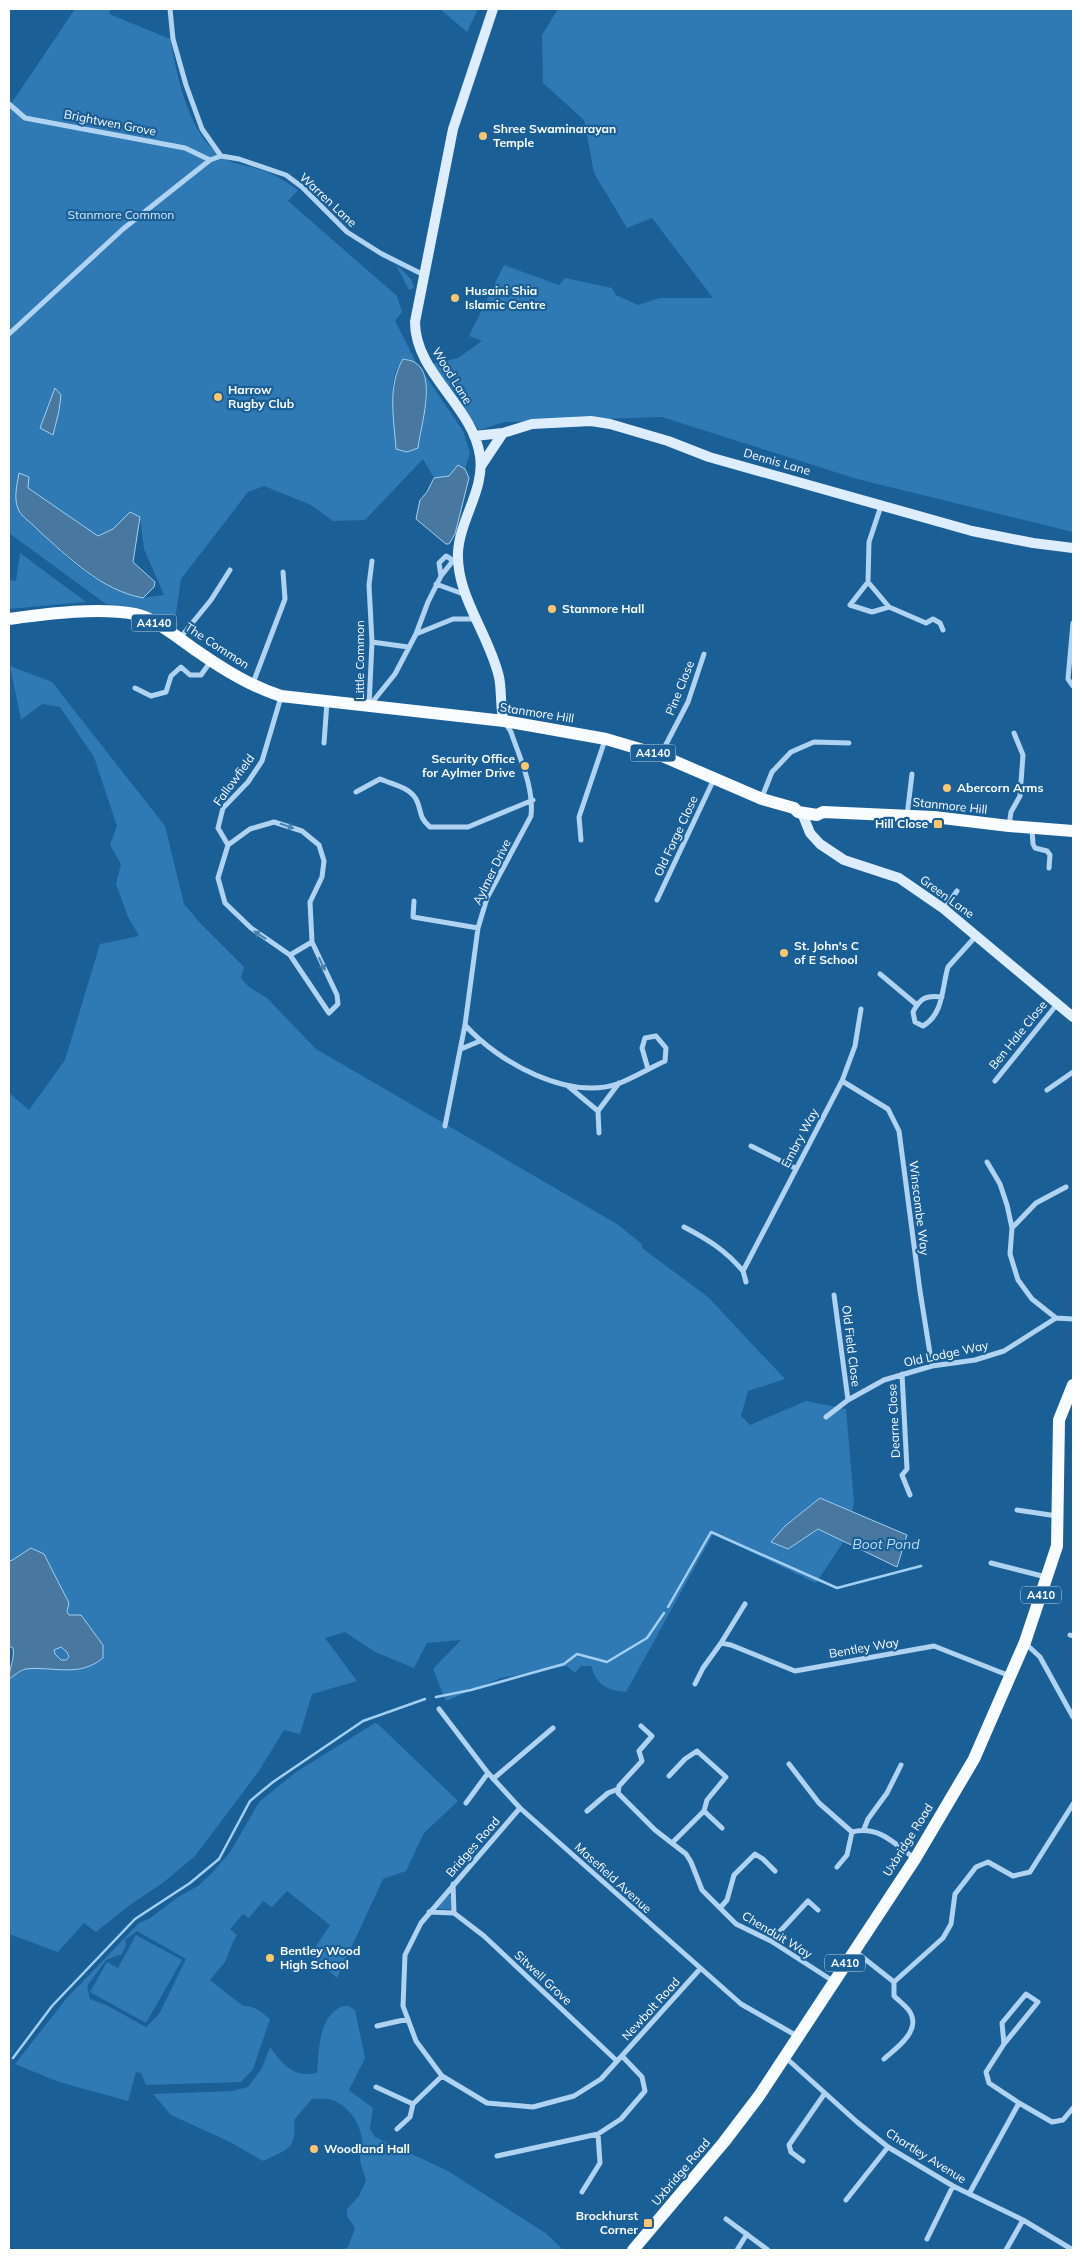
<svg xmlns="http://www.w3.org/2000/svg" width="1082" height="2259" font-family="Mulish,sans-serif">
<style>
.green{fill:#2f79b5;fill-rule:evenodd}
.water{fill:#48779f;stroke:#a2d0f2;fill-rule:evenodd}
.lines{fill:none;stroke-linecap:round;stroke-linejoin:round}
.stream{stroke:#a2d0f2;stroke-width:2.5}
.street{stroke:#afd3f0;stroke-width:5}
.secondary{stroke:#ddedfb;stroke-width:10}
.primary{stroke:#f8fcff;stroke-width:12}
.oneway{fill:#4782b2}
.poi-dot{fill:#ffc66e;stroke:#1b5f97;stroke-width:2}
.labels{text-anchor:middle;stroke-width:4.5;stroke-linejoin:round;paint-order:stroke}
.shield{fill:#1b5f97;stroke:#bbcfe0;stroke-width:1}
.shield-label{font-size:11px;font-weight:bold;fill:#fff}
.street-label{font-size:12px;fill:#fff;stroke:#1b5f97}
.poi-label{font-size:12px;font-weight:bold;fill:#fff;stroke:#1b5f97;text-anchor:start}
.park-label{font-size:12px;fill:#d6ebfb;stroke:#1b5f97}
.water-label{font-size:14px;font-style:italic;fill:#bbddf7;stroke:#1b5f97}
</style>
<rect width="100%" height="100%" fill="#1b5f97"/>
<path class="green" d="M 75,9 L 111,9 L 109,14 L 170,39 C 178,78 189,144 232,162 C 240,165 249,166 258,169 C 273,173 285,181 298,190 L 288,201 L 397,296 L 402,312 L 395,321 L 416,362 L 403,359 L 396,370 L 392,388 L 421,422 L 427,400 L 425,375 L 463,431 L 470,453 L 465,469 L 458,466 L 449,476 L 434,478 L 423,459 L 365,520 L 333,521 L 311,505 L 264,486 L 248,492 L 181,579 L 174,627 L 168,622 L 139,608 L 106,604 L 9,533 L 9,107 ZM 28,488 L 98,536 L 113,529 L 130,513 L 140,517 L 144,549 L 164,595 L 143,598 L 132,596 L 92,577 L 71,561 L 19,512 L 16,499 Z
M 440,9 L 478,9 L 467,32 Z
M 558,9 L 1073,9 L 1073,532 L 857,479 L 662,417 L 505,422 L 479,430 L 432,364 L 458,358 L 482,341 L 469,336 L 504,265 L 559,285 L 565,278 L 612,288 L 616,295 L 638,305 L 660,298 L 713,298 L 652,218 L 627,228 L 594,173 L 584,120 L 543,83 L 542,35 Z
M 396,265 C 403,271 413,278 414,288 L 409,290 Z
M 20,553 L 86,602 L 9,609 L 9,580 L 16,581 Z
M 10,666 L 52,682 L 165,826 L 184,904 L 201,924 L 244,967 L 241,978 L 249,987 L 267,998 L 316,1049 L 617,1224 L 642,1244 L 642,1248 L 708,1297 L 785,1379 L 748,1391 L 741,1416 L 750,1425 L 806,1401 L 846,1409 L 854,1503 L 852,1511 L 820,1498 L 785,1526 L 788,1549 L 818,1529 L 844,1541 L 816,1583 L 713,1534 L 626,1692 C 606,1690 598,1686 591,1666 L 581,1666 L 575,1673 L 567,1666 L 501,1678 L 446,1701 L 433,1669 L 461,1640 L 427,1643 L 414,1668 L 375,1652 L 345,1632 L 325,1638 L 357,1681 L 312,1694 L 300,1734 L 284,1730 L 259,1771 L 195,1856 L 164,1882 L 127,1907 L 96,1932 L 84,1923 L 58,1952 L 9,1934 L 9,1679 C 14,1676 20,1670 26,1669 C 53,1666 79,1678 103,1658 L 103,1645 L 81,1615 L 69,1615 L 67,1612 L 69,1603 L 58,1583 L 9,1559 L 9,1093 L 29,1110 L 65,1060 L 100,944 L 139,936 L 128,917 L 116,884 L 121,864 L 110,845 L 117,826 L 94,757 L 60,707 L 42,704 L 21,720 Z
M 57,1647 C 63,1647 67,1650 69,1657 L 66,1660 L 61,1660 L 55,1654 L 54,1650 Z
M 375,1723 L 379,1725 L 458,1801 L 424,1833 L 406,1871 L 383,1879 L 337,1978 L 310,1955 L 330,1925 L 287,1891 L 272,1907 L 263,1901 L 249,1918 L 243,1914 L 230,1929 L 237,1935 L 233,1942 L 225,1962 L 210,1980 L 243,2006 C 254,2005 261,2012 270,2019 L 253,2069 L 241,2082 L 146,2085 L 141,2073 L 136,2072 L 128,2101 L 59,2082 L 15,2064 L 66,1999 L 139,1923 L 149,1919 L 178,1897 L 198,1886 L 212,1873 L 231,1851 L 259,1802 L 296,1772 ZM 137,1931 L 186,1959 L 159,2014 L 146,2027 L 108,2006 L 90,1999 L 87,1986 L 106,1960 L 122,1954 L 126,1945 L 125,1940 Z
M 448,1895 L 451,1896 L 451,1909 L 439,1909 L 438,1906 Z
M 136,1935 L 182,1960 L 146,2023 L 90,1992 L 107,1962 L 118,1968 Z
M 343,2006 L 349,2006 L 355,2010 L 365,2058 L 349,2090 L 373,2108 L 370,2129 L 375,2137 L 448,2171 L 547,2234 L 563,2250 L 343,2250 L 348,2247 L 355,2228 L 347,2216 L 347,2209 L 359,2196 L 366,2181 C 365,2173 360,2166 360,2158 C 359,2151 363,2145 362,2139 C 358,2113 337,2094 312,2099 L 294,2120 C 297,2150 287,2149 263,2161 L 230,2142 L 171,2115 L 153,2094 L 232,2091 L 248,2087 L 262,2068 L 270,2047 C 283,2065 294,2078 317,2073 C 319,2050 318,2016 343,2006 Z"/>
<path class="water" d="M 403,359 C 406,360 411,360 414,362 C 438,374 420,428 418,448 L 407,452 L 396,449 C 394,419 387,386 403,359 Z
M 55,388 L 61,395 L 59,411 L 53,435 L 40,428 Z
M 458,465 L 465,469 L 469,478 L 455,534 L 449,544 L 446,544 L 416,519 L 420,500 L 427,492 L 434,478 L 449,476 Z
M 19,473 L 29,477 L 28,488 L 98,536 L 113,529 L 130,512 L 140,517 L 133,562 L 155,582 L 154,587 L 143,598 C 101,590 69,558 38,530 C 33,524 23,518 19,511 C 13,499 17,485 19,473 Z
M 820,1498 L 907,1535 L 897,1567 L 818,1529 L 788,1549 L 771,1542 L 785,1526 Z
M 31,1548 L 44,1554 L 69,1603 L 67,1612 L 69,1615 L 81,1615 L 103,1645 L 103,1658 C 79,1678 53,1666 26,1669 C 20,1670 14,1676 9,1679 C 9,1668 15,1659 13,1648 L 9,1646 L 9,1559 L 11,1561 ZM 61,1647 L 67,1652 L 69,1657 L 66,1660 L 61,1660 L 55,1654 L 54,1650 Z"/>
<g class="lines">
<path class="stream" d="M 668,1607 L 711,1532 L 837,1588 L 921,1566
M 436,1697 L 471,1690 L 564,1664 L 577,1654 L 607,1662 L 647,1638 L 664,1613
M 13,2058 L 52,2006 L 135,1919 L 190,1883 L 219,1859 L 250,1801 L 273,1782 L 363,1721 L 425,1699"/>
<path class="street" d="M 170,9 L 173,39 L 186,85 L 202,129 L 221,156
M 9,104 L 25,118 L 185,148 L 210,160
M 9,334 L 123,229 L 210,160 L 221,156 L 239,159 L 286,175 L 302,187 L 347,232 L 382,254 L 424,275
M 868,582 L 850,605 L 872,612 L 889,607 L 868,582 L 869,542 L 881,506
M 436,584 L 466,595
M 889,607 L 926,623 L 933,619 L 940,623 L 943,630
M 1073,623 L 1068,679 L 1073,686
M 416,634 L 453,619 L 475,619
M 180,638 L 211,600 L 230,570
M 372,642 L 408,647
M 253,683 L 285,599 L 283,572
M 135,688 L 151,696 L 166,692 L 171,676 L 181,667 L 190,675 L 201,675 L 211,661
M 370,705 L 395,674 L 416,634 L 428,602 L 441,576 L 439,563 L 446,556 L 451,559 L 452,562 L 441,576
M 369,706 L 372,642 L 369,585 L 372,561
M 324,743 L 327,702
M 661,754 L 688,702 L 704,654
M 356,792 L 380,779 C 392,784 409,787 416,799 C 422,810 418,817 430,827 L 468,827 L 533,800
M 762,797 L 772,772 L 791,752 L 814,742 L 849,743
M 907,816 L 912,774
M 1009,826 L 1011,812 L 1020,796 L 1023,755 L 1014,733
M 1032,830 L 1033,844 L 1035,848 L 1047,851 L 1050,855 L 1049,868
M 581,840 L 579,817 L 605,740
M 228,845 L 250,829 L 274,822 L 302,831 L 319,845 L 324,861 L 322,877 L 310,902 L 312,942 L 337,995 L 338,1004 L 329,1013 L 290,955 L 251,928 L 225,903 L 218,878 L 228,845 L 218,828 L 223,808 L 248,782 L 262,761 L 281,697
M 657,900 L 714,779
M 414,901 L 413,917 L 478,928
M 944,909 L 957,891
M 290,955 L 312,942
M 880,974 L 917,1005
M 942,997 C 926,995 920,998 913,1012 L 915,1022 L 923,1026 C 944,1014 942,986 948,967 L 976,936
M 465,1025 C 498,1062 569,1102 620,1083 C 635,1077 650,1068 665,1061 L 666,1048 L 656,1036 L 645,1038 L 642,1048 L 648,1069
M 461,1049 L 480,1041
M 842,1081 L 888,1109 L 899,1131 L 920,1291 L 932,1366
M 995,1081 L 1058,1003
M 568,1086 L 598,1111 L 599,1133
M 1047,1090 L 1073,1072
M 598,1111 L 619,1083
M 445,1126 L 465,1025 L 478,928 L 487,898 L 531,816 C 534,787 520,759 511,732 L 506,724
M 751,1146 L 795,1168
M 987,1162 L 1000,1184 L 1007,1205 L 1012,1228 L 1010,1254 L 1018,1280 L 1032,1299 L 1056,1318
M 684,1227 C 709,1240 725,1250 743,1271 L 842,1081 L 855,1046 L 861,1009
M 1012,1228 L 1036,1203 L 1066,1187
M 743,1271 L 746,1282
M 834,1295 L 848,1400
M 902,1374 L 907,1469 L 902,1475 L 910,1495
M 826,1417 L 848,1400 L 884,1380 L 932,1366 L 975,1360 L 1004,1351 L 1056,1318 L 1073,1319
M 1017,1510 L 1057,1516
M 991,1563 L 1046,1577
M 1070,1635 L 1073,1636
M 721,1643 L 745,1604
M 1025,1643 L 1040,1657 L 1073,1717
M 695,1684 L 703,1668 L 721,1643 L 731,1645 L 795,1671 L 934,1646 L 1010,1676
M 439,1709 L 488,1773 L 520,1808 L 741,2004 L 797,2036
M 641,1726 L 652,1736 L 639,1751 L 642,1761 L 619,1786 L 618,1793 L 655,1830 L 686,1854 L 691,1862 L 702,1890 L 736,1924 L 771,1941 L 833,1981
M 789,1764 L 819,1803 L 852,1832 C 878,1825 894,1843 914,1858
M 669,1776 L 685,1759 L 697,1751 L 726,1777 L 707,1800 L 704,1811 L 672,1843
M 493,1779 L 553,1728
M 466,1803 L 488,1773
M 520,1808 L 421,1923 L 405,1955 L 403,2006 L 416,2041 L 442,2076 L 487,2103 L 533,2107 L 574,2096 L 601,2079 L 700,1969
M 587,1811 L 608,1793 L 618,1789
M 704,1811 L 722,1828
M 864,1829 L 868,1819 L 887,1793 L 901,1765
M 837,1867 L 847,1855 L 852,1832
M 453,1884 L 454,1913
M 720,1908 L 727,1900 L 734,1875 L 755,1854 L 763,1859 L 775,1871
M 429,1912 L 454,1913 L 484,1936 L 617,2061
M 771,1941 L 808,1901 L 818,1910
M 856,1952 L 894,1982 L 943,1938 L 951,1924 L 955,1894 L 976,1867 L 988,1862 L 1013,1876 L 1030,1872 L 1073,1804
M 377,2026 L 408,2019
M 785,2057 L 857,2122 L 888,2147 L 953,2186 L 1023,2220 L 1073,2250
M 884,2059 C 895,2049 920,2032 911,2014 C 909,2008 899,2001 894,1996 L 894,1982
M 376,2087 L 413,2104
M 1019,2103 L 1052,2122 L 1063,2120 L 1073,2108
M 413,2104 L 442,2076
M 397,2129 L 410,2117 L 413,2104
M 497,2156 L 598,2134 L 621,2119 L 645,2091 L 642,2077 L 622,2056
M 803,2161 L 791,2152 L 789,2145 L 825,2093
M 582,2192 L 600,2163 L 598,2134
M 969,2194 L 1019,2103 L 989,2083 L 986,2072 L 1004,2044 L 1038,2002 L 1026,1994 L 1002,2023 L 1004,2044
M 846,2200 L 888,2147
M 726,2219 L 768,2250
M 927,2239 L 953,2186
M 737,2250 L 747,2234
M 1006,2250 L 1023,2220"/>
<path class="secondary" d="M 493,9 L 453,129 L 415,322 C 415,373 473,406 480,456 C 485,489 460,519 458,552 C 456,596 489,634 499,677 C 502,690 500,712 504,721
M 474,436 L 503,433 L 532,424 L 591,421 L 610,424 L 668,441 L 709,457 L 972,531 L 1033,543 L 1073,548
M 481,466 L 503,433
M 802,813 L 810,833 L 820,844 L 844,860 L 899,878 L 944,909 L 1073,1017"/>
<path class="primary" d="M 9,619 C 47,614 97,607 135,614 C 153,617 181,640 197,651 C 223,669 250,686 281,696 L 504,721 L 606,739 L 660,755 L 762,799 L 794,808 L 798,812 L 817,815 L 823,812 L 934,817 L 1009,826 L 1073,831
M 633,2250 L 724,2142 L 759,2096 L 915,1859 L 974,1759 L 1025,1642 L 1057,1546 L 1059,1420 L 1073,1385"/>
</g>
<defs><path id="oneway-solid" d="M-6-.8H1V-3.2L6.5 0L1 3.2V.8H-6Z" transform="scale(1.25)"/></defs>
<g class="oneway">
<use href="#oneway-solid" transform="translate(287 826) rotate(19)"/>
<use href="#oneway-solid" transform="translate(260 935) rotate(-146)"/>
<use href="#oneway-solid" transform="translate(322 964) rotate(65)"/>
</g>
<g class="poi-dot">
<circle cx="483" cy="136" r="5"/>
<circle cx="455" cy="298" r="5"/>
<circle cx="218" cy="397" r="5"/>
<circle cx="552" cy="609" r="5"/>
<circle cx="525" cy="766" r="5"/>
<circle cx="947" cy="788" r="5"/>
<rect x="933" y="819" width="10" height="10" rx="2.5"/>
<circle cx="784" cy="953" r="5"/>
<circle cx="270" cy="1958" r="5"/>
<circle cx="314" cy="2149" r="5"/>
<rect x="643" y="2218" width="10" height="10" rx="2.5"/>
</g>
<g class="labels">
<g class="shield">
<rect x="131.5" y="614.5" width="45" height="17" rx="4"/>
<rect x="630.5" y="744.5" width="45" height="17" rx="4"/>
<rect x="1021" y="1586.5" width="40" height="17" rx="4"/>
<rect x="825" y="1954.5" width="40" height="17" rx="4"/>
</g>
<g class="shield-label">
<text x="154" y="627">A4140</text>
<text x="653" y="757">A4140</text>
<text x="1041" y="1599">A410</text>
<text x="845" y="1967">A410</text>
</g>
<g class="street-label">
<text transform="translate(110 123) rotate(11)" y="4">Brightwen Grove</text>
<text transform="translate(328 200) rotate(43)" y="4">Warren Lane</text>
<text transform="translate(452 376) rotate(58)" y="4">Wood Lane</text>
<text transform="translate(777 462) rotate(16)" y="4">Dennis Lane</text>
<text transform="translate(217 646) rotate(33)" y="4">The Common</text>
<text transform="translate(360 660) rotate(-90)" y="4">Little Common</text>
<text transform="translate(680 688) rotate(-68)" y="4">Pine Close</text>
<text transform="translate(537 713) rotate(9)" y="4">Stanmore Hill</text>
<text transform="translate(234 780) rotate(-54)" y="4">Fallowfield</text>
<text transform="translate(950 806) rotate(6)" y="4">Stanmore Hill</text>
<text transform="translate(676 836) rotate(-65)" y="4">Old Forge Close</text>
<text transform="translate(492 872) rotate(-64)" y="4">Aylmer Drive</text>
<text transform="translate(947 897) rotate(36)" y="4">Green Lane</text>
<text transform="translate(1018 1035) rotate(-51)" y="4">Ben Hale Close</text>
<text transform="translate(800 1138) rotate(-62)" y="4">Embry Way</text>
<text transform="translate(919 1208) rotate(83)" y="4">Winscombe Way</text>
<text transform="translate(851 1346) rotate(83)" y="4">Old Field Close</text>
<text transform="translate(946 1354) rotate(-12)" y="4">Old Lodge Way</text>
<text transform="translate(894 1421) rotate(-93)" y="4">Dearne Close</text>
<text transform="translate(864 1648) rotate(-10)" y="4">Bentley Way</text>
<text transform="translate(908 1840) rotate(-58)" y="4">Uxbridge Road</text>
<text transform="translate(473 1847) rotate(-49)" y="4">Bridges Road</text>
<text transform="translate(613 1878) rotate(42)" y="4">Masefield Avenue</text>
<text transform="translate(777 1935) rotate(31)" y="4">Chenduit Way</text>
<text transform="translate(543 1978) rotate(43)" y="4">Sitwell Grove</text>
<text transform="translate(651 2009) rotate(-48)" y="4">Newbolt Road</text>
<text transform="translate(926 2156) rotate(32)" y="4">Chartley Avenue</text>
<text transform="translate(681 2172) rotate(-50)" y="4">Uxbridge Road</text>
</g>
<g class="poi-label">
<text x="493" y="133">Shree Swaminarayan<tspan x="493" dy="14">Temple</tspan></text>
<text x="465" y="295">Husaini Shia<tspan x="465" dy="14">Islamic Centre</tspan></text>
<text x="228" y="394">Harrow<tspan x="228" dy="14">Rugby Club</tspan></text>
<text x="562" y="613">Stanmore Hall</text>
<text x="515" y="763" text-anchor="end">Security Office<tspan x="515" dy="14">for Aylmer Drive</tspan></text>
<text x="957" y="792">Abercorn Arms</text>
<text x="928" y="828" text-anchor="end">Hill Close</text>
<text x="794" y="950">St. John's C<tspan x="794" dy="14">of E School</tspan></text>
<text x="280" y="1955">Bentley Wood<tspan x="280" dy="14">High School</tspan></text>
<text x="324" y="2153">Woodland Hall</text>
<text x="638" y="2220" text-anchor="end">Brockhurst<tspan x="638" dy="14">Corner</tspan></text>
</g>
<g class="park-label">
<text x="121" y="219">Stanmore Common</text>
</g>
<g class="water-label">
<text x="886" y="1549">Boot Pond</text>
</g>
</g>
<rect width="1082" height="2259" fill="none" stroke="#ffffff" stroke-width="20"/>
</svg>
